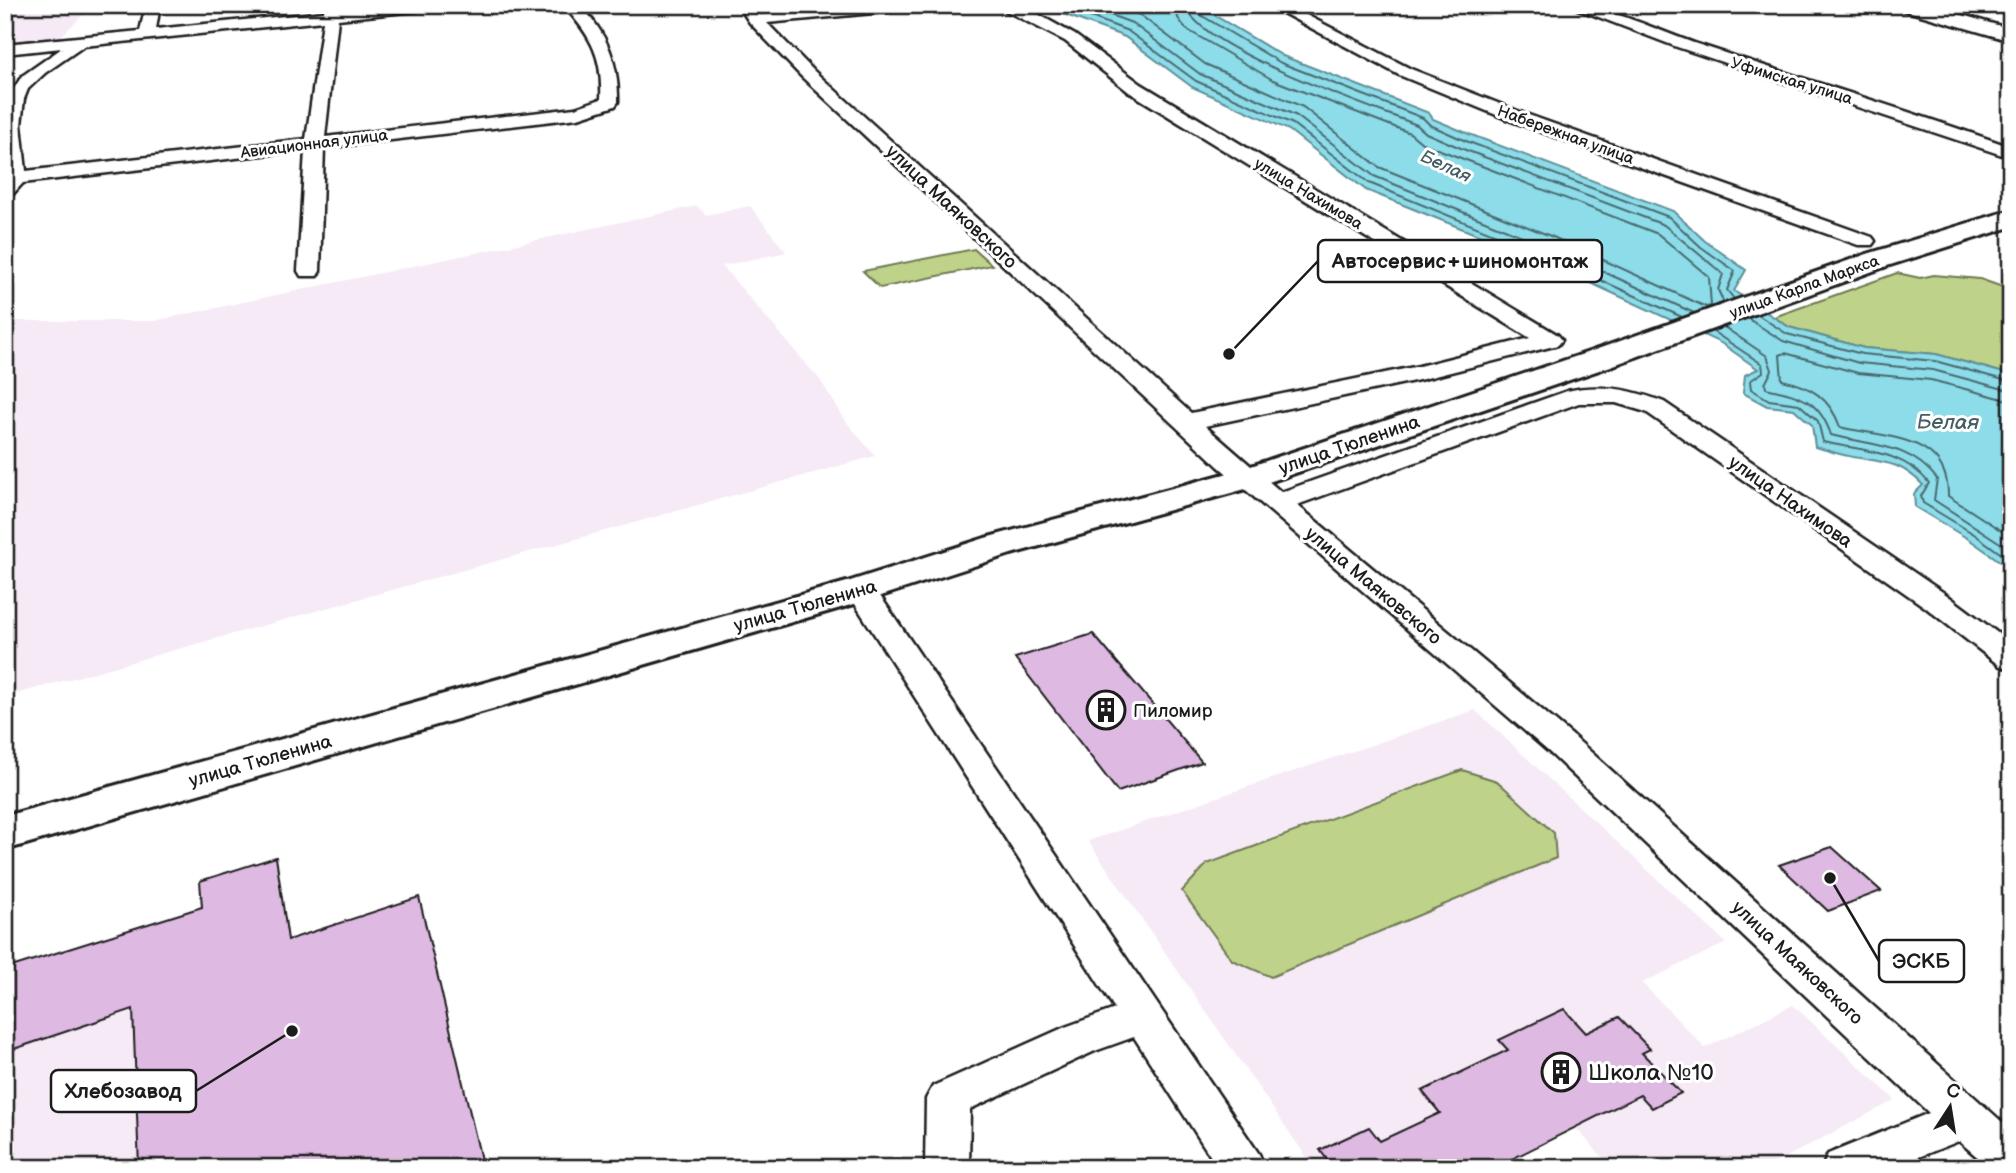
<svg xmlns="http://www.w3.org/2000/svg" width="2016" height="1173" font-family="'Balsamiq Sans',sans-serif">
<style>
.built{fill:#f5eaf6}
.green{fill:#bed389;stroke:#6d7852;stroke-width:2}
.water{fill:#8cdce9;stroke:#5f8f97;stroke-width:2}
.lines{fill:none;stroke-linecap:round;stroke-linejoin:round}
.shore{stroke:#49696e;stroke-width:2}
.building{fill:#deb9e2;stroke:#1c1c1c;stroke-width:2}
.minor-casing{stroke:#1c1c1c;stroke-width:5}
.tertiary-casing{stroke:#1c1c1c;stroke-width:5}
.secondary-casing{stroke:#1c1c1c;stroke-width:6}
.minor{fill:#fff;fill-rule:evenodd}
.tertiary{fill:#fff;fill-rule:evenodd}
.secondary{fill:#fff;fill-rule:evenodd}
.labels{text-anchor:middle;stroke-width:6;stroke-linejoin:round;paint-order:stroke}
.far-street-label{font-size:16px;fill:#1c1c1c;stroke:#fff}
.far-water-label{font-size:18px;font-style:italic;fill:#435f64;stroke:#fff}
.street-label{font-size:19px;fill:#1c1c1c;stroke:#fff}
.poi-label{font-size:19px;fill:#1c1c1c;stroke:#fff;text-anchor:start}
.water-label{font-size:21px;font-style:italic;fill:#435f64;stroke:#fff}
.near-poi-label{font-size:23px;fill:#1c1c1c;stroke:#fff;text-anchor:start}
.leader{fill:none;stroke:#1c1c1c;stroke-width:2.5}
.callout-dot{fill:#1c1c1c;stroke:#fff;stroke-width:2.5}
.callout{fill:#fff;stroke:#1c1c1c;stroke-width:2.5}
.callout-label{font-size:21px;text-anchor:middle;font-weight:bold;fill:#1c1c1c}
</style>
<rect width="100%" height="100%" fill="#fff"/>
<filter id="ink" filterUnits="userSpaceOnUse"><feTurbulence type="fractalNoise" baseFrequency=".0143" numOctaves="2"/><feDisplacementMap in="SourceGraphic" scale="14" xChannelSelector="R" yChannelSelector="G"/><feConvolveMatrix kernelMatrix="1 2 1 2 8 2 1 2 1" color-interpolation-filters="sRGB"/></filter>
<g filter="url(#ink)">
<path class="built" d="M 5,5 L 84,5 L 85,13 L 57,40 L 5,45 Z
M 697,206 L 706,215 L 750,206 L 786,252 L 722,266 L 820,380 L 848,424 L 875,456 L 5,697 L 5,321 L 154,321 Z
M 1475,710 L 1726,943 L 1642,983 L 1705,1048 L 1793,1005 L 1895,1100 L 1765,1168 L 1612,1168 L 1575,1127 L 1504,1163 L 1508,1168 L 1314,1168 L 1088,841 Z
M 276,857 L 289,940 L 419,897 L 483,1168 L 5,1168 L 5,969 L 202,907 L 200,881 Z"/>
<path class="green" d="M 974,249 L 992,265 L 880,288 L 863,271 Z
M 1897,273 L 1920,278 L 1934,275 L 1980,279 L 2011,290 L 2011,375 L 1936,354 L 1864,348 L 1789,327 L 1774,317 Z
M 1462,770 L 1497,781 L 1554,833 L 1556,858 L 1271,977 L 1232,960 L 1182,891 L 1207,864 Z"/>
<path class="water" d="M 1039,5 L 1197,5 L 1283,56 L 1429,113 L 1433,119 L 1469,134 L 1673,211 L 1705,241 L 1746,270 L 1734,291 L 1789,327 L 1864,348 L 1936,354 L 2011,375 L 2011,569 L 1970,540 L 1915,507 L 1914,494 L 1923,485 C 1900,461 1883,462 1853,457 C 1840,455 1827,450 1815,447 L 1812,425 L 1794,409 L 1767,406 L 1743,393 L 1745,375 L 1758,369 L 1721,343 L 1543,261 L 1366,190 L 1289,130 L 1192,87 L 1125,37 Z"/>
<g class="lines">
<path class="shore" d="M 1059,5 L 1128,31 L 1196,81 L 1293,124 L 1369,183 L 1545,255 L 1682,317
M 1083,5 L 1132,23 L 1200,74 L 1297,116 L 1374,176 L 1549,247 L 1694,313
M 1113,5 L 1140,15 L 1205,64 L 1303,107 L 1379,167 L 1553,237 L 1706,307 L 1711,306 L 1709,277 L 1658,234 L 1422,143 L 1410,133 L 1273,80 L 1186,29 L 1178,18 L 1176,5
M 1186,5 C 1195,48 1374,108 1417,125 L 1426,133 L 1463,149 L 1664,225 L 1723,274 L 1718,290 L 1724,303
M 1195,5 L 1199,14 L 1281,63 L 1423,118 L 1430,125 L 1466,141 L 1669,217 L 1701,247 L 1735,271 L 1727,290 L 1734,299
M 1758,315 L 1787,334 L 1862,354 L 1935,361 L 2011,382
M 1747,318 L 1783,341 L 1859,363 L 1933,370 L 2011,391
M 1724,327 L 1767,356 L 1772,370 L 1765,384 L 1766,388 C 1800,396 1819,399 1831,435 C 1870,445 1911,444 1937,479 L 1934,500 L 2011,550
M 1712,331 L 1762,364 L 1763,372 L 1750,381 L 1751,389 L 1769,400 L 1799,404 L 1818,421 L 1823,442 C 1861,451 1903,450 1929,483 L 1921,496 L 1923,503 L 1974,534 L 2011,561
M 2011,401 L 1931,380 L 1858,373 L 1785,353 L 1780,355 L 1782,380 C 1811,386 1830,398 1840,427 C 1884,438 1949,434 1948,496 L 2011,537"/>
</g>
<path class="building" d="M 1093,634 L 1202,762 L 1118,792 L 1015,658 Z
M 1832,847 L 1881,891 L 1828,911 L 1779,865 Z
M 276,857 L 288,940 L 419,897 L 483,1168 L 139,1168 L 133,1009 L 5,1052 L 5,969 L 202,907 L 200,881 Z
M 1564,1009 L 1586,1033 L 1619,1017 L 1650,1049 L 1642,1053 L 1681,1093 L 1652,1108 L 1640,1095 L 1494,1168 L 1333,1168 L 1320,1150 L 1369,1127 L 1380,1141 L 1440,1113 L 1422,1091 L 1508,1050 L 1499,1040 Z"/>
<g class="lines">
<defs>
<path id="minor" d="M 146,5 L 160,5 L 156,29 L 324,12 L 325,5 L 339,5 L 339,10 L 390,5 L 442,5 L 435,9 L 338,19 L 325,137 L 575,108 L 601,99 C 603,56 591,36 563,5 L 581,6 C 607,34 619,63 618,102 L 615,106 L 578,118 L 324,148 L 320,271 L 317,276 L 301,276 L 298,271 L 305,150 L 23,183 L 12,195 L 5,197 L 7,99 L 22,76 L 62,48 L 5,54 L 5,44 L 140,31 ZM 323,21 L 306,139 L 26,171 L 21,125 L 24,99 L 28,89 L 45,73 L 84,46 Z
M 738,5 L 752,5 L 759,15 L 866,5 L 923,5 L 916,9 L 767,23 L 814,71 L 1191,413 L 1419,366 L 1530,338 L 1129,92 L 1065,41 L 995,5 L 1016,5 L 1036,13 L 1075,35 L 1141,84 L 1558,335 L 1562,340 L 1558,345 L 1419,380 L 1205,426 L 1281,492 L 1567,391 C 1600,383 1633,390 1664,402 L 1947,595 L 2011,643 L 2011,669 L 2000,666 L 1925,607 L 1646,412 L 1616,403 L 1579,403 L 1297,505 L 1573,736 L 2011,1130 L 2011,1168 L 1990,1168 L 1959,1141 L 1891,1168 L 1822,1168 L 1828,1154 L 1929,1113 L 1549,752 L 1218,466 L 802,77 L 750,23 Z
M 1268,5 L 1287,5 L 1411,69 L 1523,113 L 1872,237 L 1875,241 L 1872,245 L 1858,245 L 1511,121 L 1399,75 Z
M 1567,5 C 1607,5 1660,32 1700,45 C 1803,79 1908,110 2011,147 L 2011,158 L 1677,47 Z
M 861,581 L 872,584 L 1259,1154 L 1265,1168 L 1218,1168 L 1134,1037 L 1095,1051 L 970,1109 L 969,1168 L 925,1168 L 926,1099 L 933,1086 L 1065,1027 L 1115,1009 L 846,590 L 850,584 Z"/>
<path id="tertiary" d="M 1897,5 L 1927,5 L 2011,29 L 2011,41 L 1900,9 Z"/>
<path id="secondary" d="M 2011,210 L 2011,227 L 1887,266 L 1611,366 L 1260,485 L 1011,554 L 875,598 L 5,850 L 5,816 L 847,582 L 985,538 L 1236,471 L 1589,352 L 1867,254 Z"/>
</defs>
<use href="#minor" class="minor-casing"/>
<use href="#tertiary" class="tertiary-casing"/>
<use href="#secondary" class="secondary-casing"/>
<use href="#minor" class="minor"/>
<use href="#tertiary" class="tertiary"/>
<use href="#secondary" class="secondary"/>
</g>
</g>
<defs>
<symbol id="building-ring" viewBox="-11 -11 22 22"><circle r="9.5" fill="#fff" stroke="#1c1c1c" stroke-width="1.5"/><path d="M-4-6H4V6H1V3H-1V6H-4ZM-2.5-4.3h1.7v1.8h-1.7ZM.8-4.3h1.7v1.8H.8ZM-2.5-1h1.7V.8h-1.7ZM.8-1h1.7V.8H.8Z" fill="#1c1c1c"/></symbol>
</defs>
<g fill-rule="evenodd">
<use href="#building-ring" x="1084" y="688" width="44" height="44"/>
<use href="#building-ring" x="1539" y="1050" width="44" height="44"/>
</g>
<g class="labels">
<g class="far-street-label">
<text transform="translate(1792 80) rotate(17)" y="6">Уфимская улица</text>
<text transform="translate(1566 134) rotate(20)" y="6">Набережная улица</text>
<text transform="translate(314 143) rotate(-7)" y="6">Авиационная улица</text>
<text transform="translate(1309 193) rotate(31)" y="6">улица Нахимова</text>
<text transform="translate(1804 286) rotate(-20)" y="6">улица Карла Маркса</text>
</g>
<g class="far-water-label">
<text transform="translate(1446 166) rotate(25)" y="6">Белая</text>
</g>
<g class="street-label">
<text transform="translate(952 206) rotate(43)" y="7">улица Маяковского</text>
<text transform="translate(1349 444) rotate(-19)" y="7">улица Тюленина</text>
<text transform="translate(1791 501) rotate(35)" y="7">улица Нахимова</text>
<text transform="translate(1374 585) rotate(40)" y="7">улица Маяковского</text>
<text transform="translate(805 605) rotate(-16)" y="7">улица Тюленина</text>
<text transform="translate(260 760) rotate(-16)" y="7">улица Тюленина</text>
<text transform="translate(1798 962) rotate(43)" y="7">улица Маяковского</text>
</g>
<g class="poi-label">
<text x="1133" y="717">Пиломир</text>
</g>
<g class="water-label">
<text x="1948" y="429">Белая</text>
</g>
<g class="near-poi-label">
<text x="1588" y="1080">Школа №10</text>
</g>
</g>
<path class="leader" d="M1229 354L1318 261M1830 878L1879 961M292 1031L196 1091"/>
<g class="callout-dot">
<circle cx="1229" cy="354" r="7"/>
<circle cx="1830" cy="878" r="7"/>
<circle cx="292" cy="1031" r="7"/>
</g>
<g class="callout">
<rect x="1318" y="240" width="284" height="42" rx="7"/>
<rect x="1879" y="940" width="85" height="42" rx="7"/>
<rect x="51" y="1070" width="145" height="42" rx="7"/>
</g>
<g class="callout-label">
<text x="1460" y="268">Автосервис+шиномонтаж</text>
<text x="1921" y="968">ЭСКБ</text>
<text x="123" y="1098">Хлебозавод</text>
</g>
<rect width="2016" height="1173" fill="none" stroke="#fff" stroke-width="28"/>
<rect x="14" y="14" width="1988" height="1145" fill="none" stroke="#1c1c1c" stroke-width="2.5" filter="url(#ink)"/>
<g transform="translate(1950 1107) rotate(12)" stroke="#ffffff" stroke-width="5" paint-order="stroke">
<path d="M0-5L12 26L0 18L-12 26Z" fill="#1c1c1c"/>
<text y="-10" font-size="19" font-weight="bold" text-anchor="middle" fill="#1c1c1c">С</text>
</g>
</svg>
